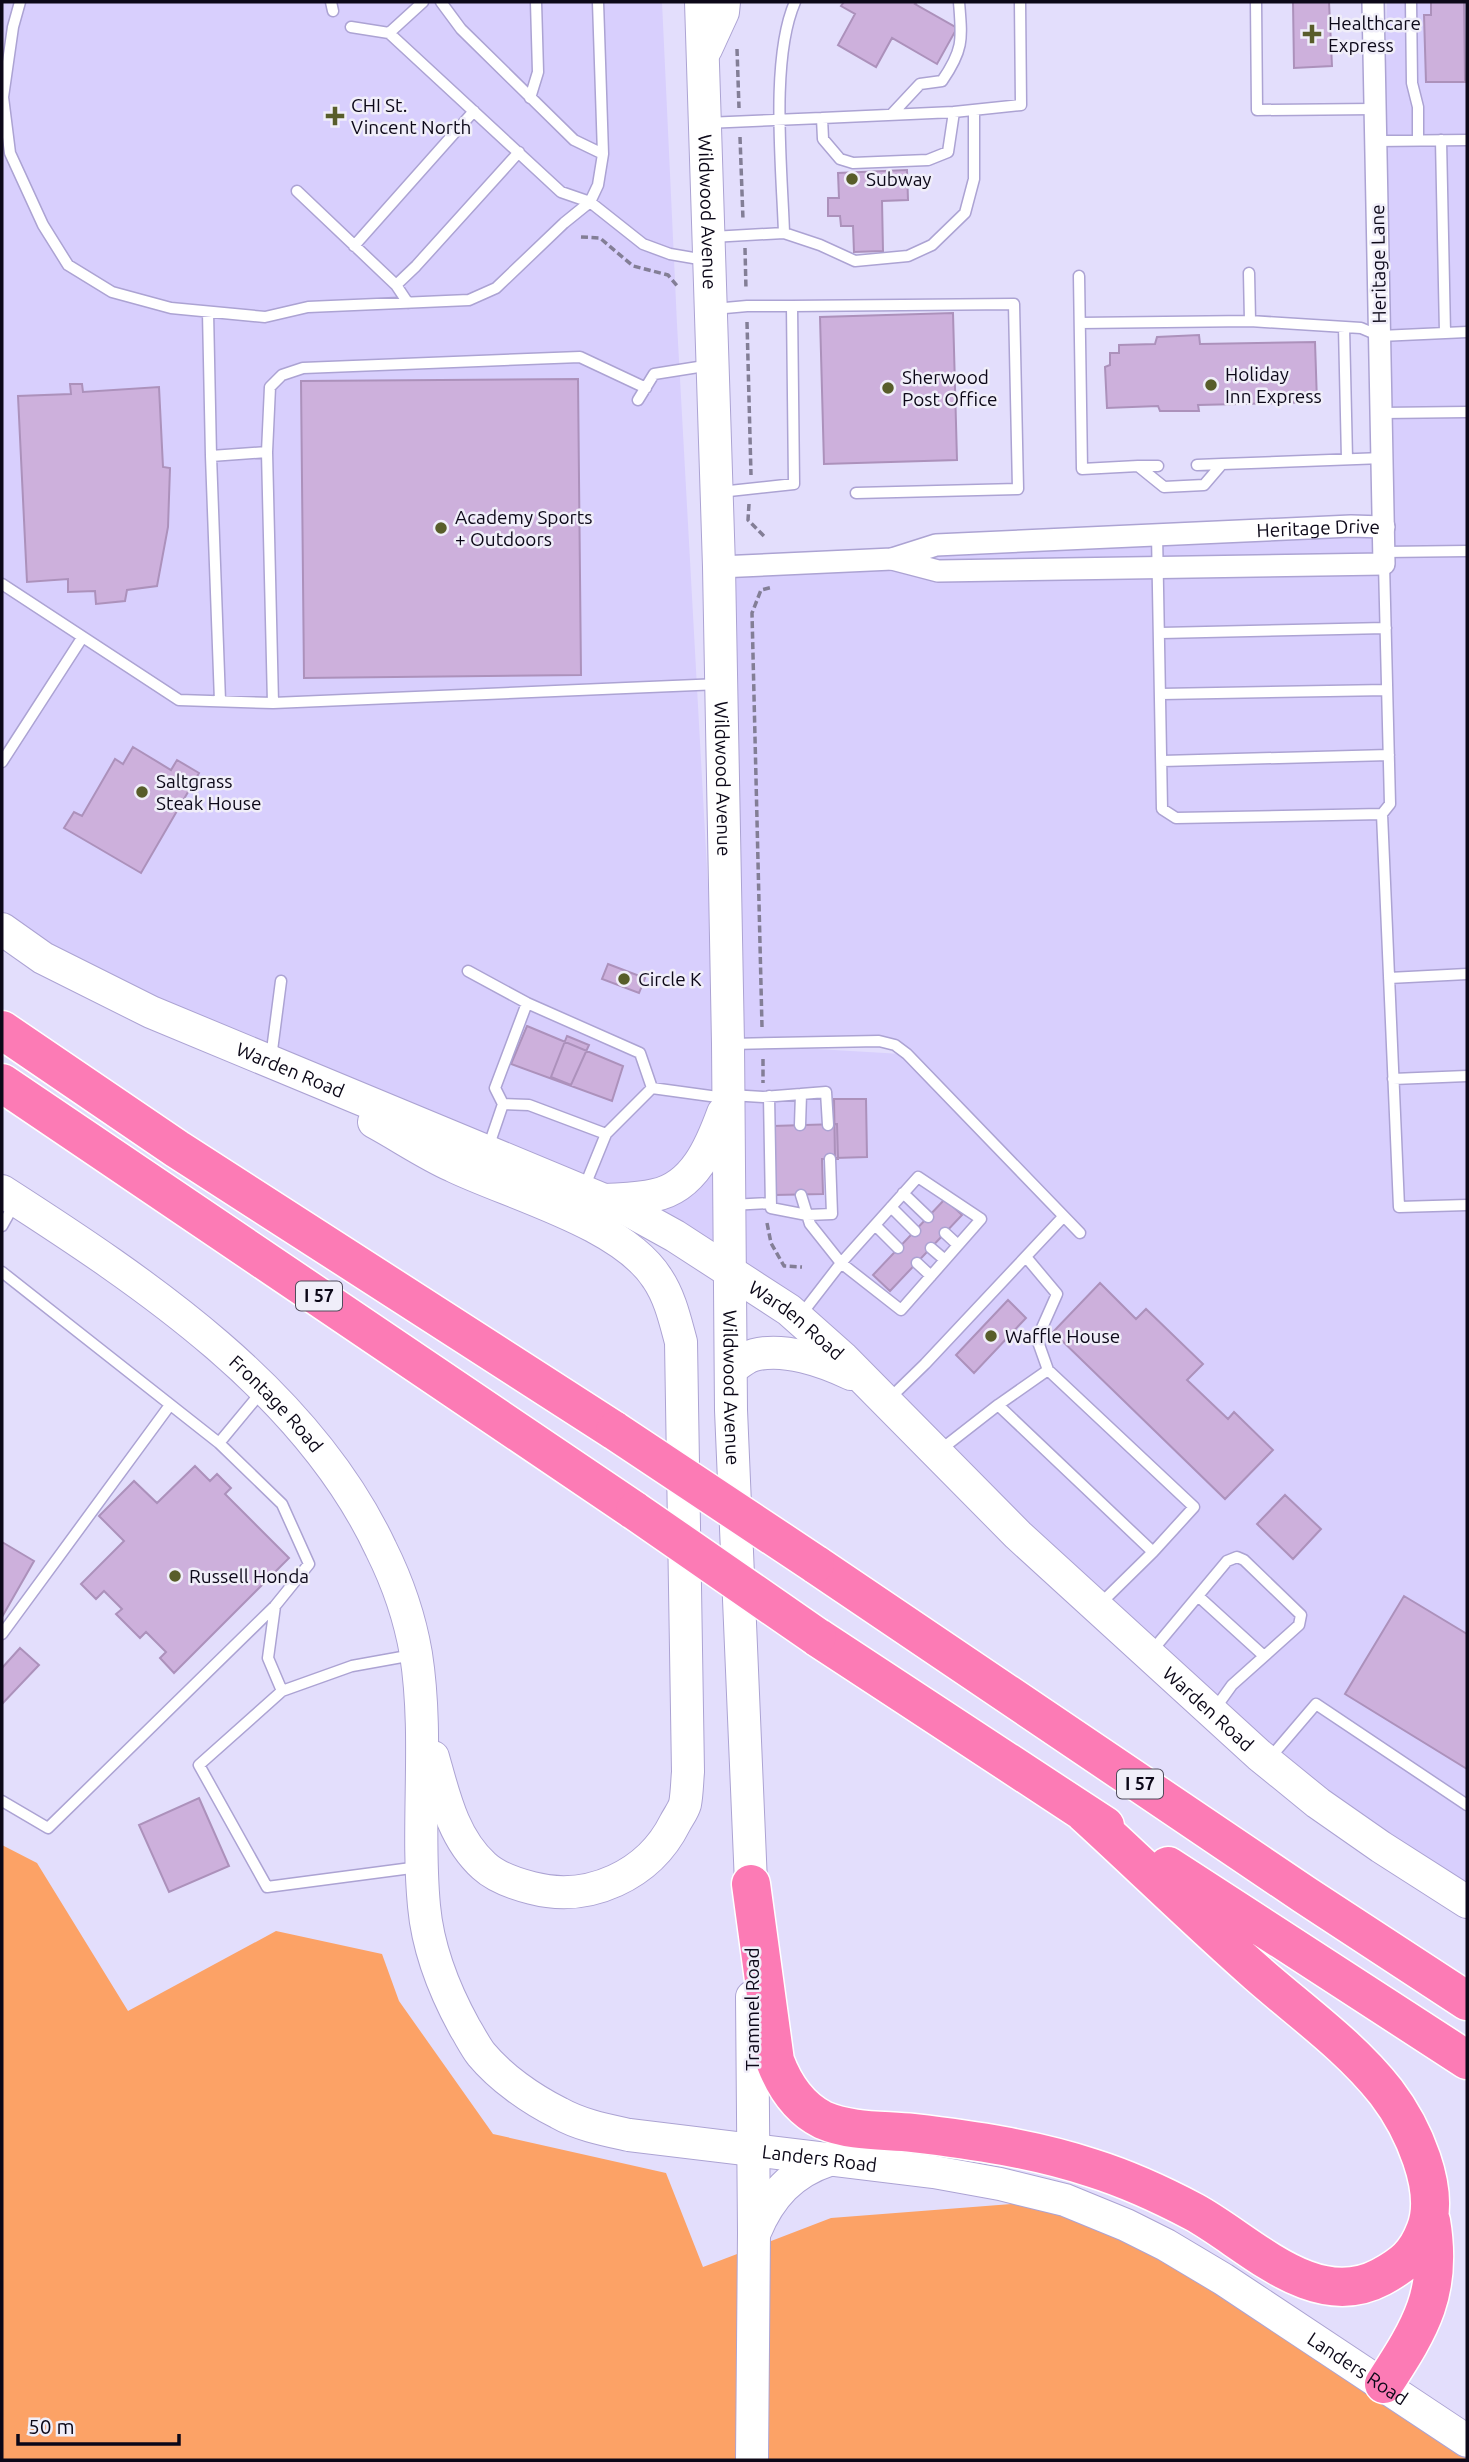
<svg xmlns="http://www.w3.org/2000/svg" width="1469" height="2462" font-family="Ubuntu,sans-serif">
<style>
.built{fill:#d8cffd;fill-rule:evenodd}
.green{fill:#fca266}
.building{fill:#cdb0dc;stroke:#ac91bb;stroke-width:2}
.lines{fill:none;stroke-linecap:round;stroke-linejoin:round}
.lane-casing{stroke:#aca3d3;stroke-width:13}
.street-casing{stroke:#aca3d3;stroke-width:24}
.secondary-casing{stroke:#aca3d3;stroke-width:34}
.highway-casing{stroke:#fff;stroke-width:41}
.path{stroke:#837e96;stroke-width:3.5;stroke-dasharray:7 3.5;stroke-linecap:butt}
.lane{stroke:#fff;stroke-width:10}
.street{stroke:#fff;stroke-width:21}
.secondary{stroke:#fff;stroke-width:32}
.highway{stroke:#fc7bb5;stroke-width:38}
.highway-bridge-casing{stroke:#fff;stroke-width:41;stroke-linecap:butt}
.highway-bridge{stroke:#fc7bb5;stroke-width:38}
.poi-dot{fill:#585d2a;stroke:#f0eef9;stroke-width:2.5}
.labels{text-anchor:middle;stroke-width:5;stroke-linejoin:round;paint-order:stroke}
.shield{fill:#f0eef9;stroke:#504d5c;stroke-width:2}
.shield-label{font-size:18px;font-weight:bold;fill:#0c0818}
.poi-label{font-size:19px;fill:#0c0818;stroke:#f0eef9;text-anchor:start}
.street-label{font-size:19px;fill:#0c0818;stroke:#f0eef9}
</style>
<rect width="100%" height="100%" fill="#e3defc"/>
<path class="built" d="M 2,2 L 662,2 L 677,324 L 728,1251 L 719,567 L 1384,527 L 1379,308 L 1387,2 L 1467,2 L 1467,1904 L 1381,1847 L 729,1272 L 151,1012 L 2,911 ZM 750,1045 L 895,1045 L 902,1054 Z"/>
<path class="green" d="M 2,1845 L 37,1863 L 128,2011 L 276,1931 L 382,1954 L 399,2001 L 493,2134 L 666,2173 L 703,2267 L 831,2218 L 1065,2200 L 1439,2422 L 1467,2460 L 2,2460 Z"/>
<path class="building" d="M 844,2 L 917,2 L 915,4 L 957,28 L 937,64 L 892,38 L 876,67 L 838,45 L 855,14 L 841,6 Z
M 1293,2 L 1329,2 L 1332,66 L 1294,68 Z
M 1431,2 L 1464,2 L 1465,82 L 1426,82 L 1424,15 L 1431,15 Z
M 907,170 L 908,200 L 882,201 L 883,251 L 854,252 L 853,226 L 841,226 L 840,216 L 828,216 L 828,198 L 839,198 L 838,173 Z
M 953,313 L 957,460 L 824,464 L 820,317 Z
M 1199,335 L 1200,344 L 1315,342 L 1317,402 L 1198,405 L 1199,411 L 1160,411 L 1158,406 L 1107,408 L 1105,367 L 1110,365 L 1110,353 L 1119,353 L 1119,345 L 1155,344 L 1157,337 Z
M 578,379 L 581,675 L 304,678 L 301,381 Z
M 70,384 L 82,384 L 83,392 L 159,387 L 163,467 L 170,468 L 168,527 L 157,586 L 127,590 L 125,601 L 96,604 L 95,591 L 68,592 L 68,579 L 27,582 L 18,396 L 71,394 Z
M 133,747 L 171,770 L 177,760 L 199,773 L 141,873 L 64,828 L 74,812 L 82,816 L 115,759 L 123,764 Z
M 608,964 L 645,978 L 639,993 L 602,979 Z
M 527,1026 L 623,1066 L 612,1101 L 511,1064 Z
M 567,1036 L 589,1045 L 571,1085 L 551,1077 Z
M 834,1099 L 866,1099 L 867,1157 L 835,1158 Z
M 837,1124 L 838,1159 L 822,1159 L 823,1194 L 774,1195 L 773,1126 Z
M 945,1199 L 962,1215 L 890,1291 L 873,1275 Z
M 1100,1283 L 1136,1319 L 1146,1309 L 1203,1364 L 1187,1380 L 1228,1419 L 1234,1412 L 1273,1450 L 1225,1499 L 1053,1332 Z
M 1008,1300 L 1026,1318 L 974,1373 L 956,1355 Z
M 195,1466 L 210,1481 L 217,1474 L 231,1488 L 225,1494 L 289,1558 L 174,1673 L 160,1658 L 166,1652 L 146,1632 L 140,1638 L 116,1614 L 122,1609 L 104,1591 L 96,1599 L 81,1584 L 124,1541 L 99,1516 L 134,1481 L 157,1503 Z
M 1285,1495 L 1321,1529 L 1293,1559 L 1257,1524 Z
M 2,1542 L 34,1561 L 2,1617 Z
M 1404,1596 L 1467,1634 L 1467,1769 L 1345,1694 Z
M 20,1648 L 39,1665 L 2,1704 L 2,1668 Z
M 199,1798 L 229,1866 L 169,1892 L 139,1825 Z"/>
<g class="lines">
<defs>
<path id="lane" d="M 20,2 L 13,27 L 3,97 L 10,153 L 43,225 L 68,265 L 112,292 L 171,308 L 265,317 L 308,307 L 469,300 L 496,288 L 564,223 L 590,202 L 598,185 L 603,154 L 598,2
M 331,2 L 333,11
M 423,2 L 389,33 L 561,192 L 590,202 L 643,244 L 670,254 L 705,260
M 441,2 L 461,29 L 574,140 L 603,154
M 1256,2 L 1257,110 L 1374,109
M 1411,2 L 1412,83 L 1418,107 L 1418,140
M 351,27 L 389,33
M 530,98 L 538,72 L 536,2
M 891,115 L 920,84 L 942,81 C 964,49 962,39 959,2
M 822,118 L 954,112
M 706,123 L 822,118 L 823,139 L 840,159 L 853,163 L 928,160 L 948,152 L 954,112 L 1021,105 L 1020,2
M 1441,140 L 1445,333
M 1375,141 L 1467,140
M 297,191 L 396,285 L 408,303
M 784,233 L 820,245 L 855,261 L 908,256 L 932,245 L 965,213 L 974,179 L 974,110
M 712,237 L 784,233 C 782,170 770,59 795,2
M 354,246 L 474,111
M 1249,273 L 1250,321 L 1361,328 L 1380,336 L 1467,332
M 1079,276 L 1082,469 L 1138,466 L 1164,487 L 1204,485 L 1222,464 L 1383,458
M 396,285 L 416,266 L 519,152
M 792,306 L 1014,304 L 1018,489 L 856,493
M 714,309 L 747,306 L 792,306 L 794,484 L 720,492
M 208,312 L 211,456
M 1080,323 L 1250,321
M 1344,327 L 1347,459
M 638,400 L 654,374 L 711,365
M 1382,413 L 1467,412
M 1197,465 L 1222,464
M 1138,466 L 1158,466
M 1157,534 L 1162,809 L 1176,818 L 1382,814 L 1390,804 L 1384,564
M 1384,552 L 1467,551
M 2,584 L 179,700 L 273,703 L 720,684
M 1161,633 L 1386,628
M 1161,694 L 1387,690
M 220,701 L 211,456 L 267,452
M 273,703 L 267,452 L 270,387 L 282,375 L 303,368 L 580,357 L 646,388
M 1162,761 L 1389,755
M 2,762 L 82,638
M 1382,814 L 1399,1207 L 1467,1205
M 468,971 L 527,1003 L 640,1053 L 652,1088 L 725,1098
M 1389,978 L 1467,974
M 731,1044 L 879,1041 L 895,1045 L 907,1054 L 1080,1233
M 271,1058 L 281,981
M 1393,1079 L 1467,1076
M 801,1094 L 826,1092 L 828,1125
M 730,1095 L 763,1097 L 801,1094 L 800,1125
M 769,1096 L 771,1208 L 807,1215 L 832,1214 L 830,1159
M 503,1104 L 495,1088 L 527,1003
M 488,1148 L 503,1104 L 529,1105 L 606,1134
M 584,1188 L 606,1134 L 652,1088
M 903,1193 L 928,1217
M 731,1205 L 771,1203
M 891,1207 L 915,1231
M 875,1225 L 898,1248
M 2,1226 L 16,1201
M 945,1233 L 958,1245
M 931,1248 L 945,1260
M 1026,1257 L 1057,1294 L 1037,1339 L 1048,1370
M 917,1263 L 931,1276
M 2,1272 L 219,1443 L 263,1390
M 800,1316 L 841,1263 L 901,1310 L 981,1219 L 918,1177 L 841,1263 L 810,1224 L 801,1195
M 888,1400 L 925,1364 L 1063,1217
M 998,1405 L 1048,1370 L 1194,1507 L 1153,1552
M 219,1443 L 282,1504 L 309,1564 L 275,1606 L 268,1658 L 282,1691
M 939,1451 L 998,1405 L 1153,1552 L 1099,1605
M 1198,1596 L 1264,1656
M 2,1634 L 170,1405
M 1151,1652 L 1227,1561 L 1237,1557 L 1244,1560 L 1301,1615 L 1299,1625 L 1232,1685 L 1214,1710
M 413,1655 L 352,1666 L 282,1691 L 199,1765 L 267,1887 L 419,1867
M 1269,1759 L 1316,1704 L 1467,1805
M 2,1801 L 48,1828 L 275,1606"/>
<g id="street">
<path d="M 892,559 L 938,571 L 1384,564 L 1373,2"/>
<path id="s1" d="M 719,567 L 892,559 L 936,545 L 1351,526 L 1384,527"/>
</g>
<g id="secondary">
<path id="s2" d="M 701,2 L 719,567 L 728,1044 L 731,1410 L 752,1907"/>
<path d="M 706,49 L 723,12 L 724,2"/>
<path id="s3" d="M 2,929 L 43,958 L 151,1012 L 628,1210 L 675,1236 L 789,1310 L 843,1358 L 1018,1535 L 1259,1755 L 1318,1803 L 1381,1847 L 1467,1902"/>
<path d="M 374,1122 C 400,1136 426,1154 453,1166 C 511,1194 622,1223 657,1278 C 670,1297 675,1320 681,1342 L 688,1772 C 687,1782 687,1794 685,1804 C 683,1811 678,1817 675,1823 C 649,1875 589,1903 532,1888 C 516,1884 497,1878 484,1866 C 453,1838 444,1796 433,1757"/>
<path id="s4" d="M 2,1191 C 145,1283 307,1391 381,1549 C 397,1581 410,1619 416,1654 C 429,1737 416,1823 424,1906 C 428,1950 444,1990 465,2028 C 470,2036 475,2046 481,2054 C 501,2078 531,2099 559,2113 C 580,2125 606,2130 629,2135 L 934,2172 L 1000,2184 L 1065,2200 L 1126,2225 L 1166,2245 L 1223,2279 L 1467,2441"/>
<path d="M 606,1200 C 622,1199 640,1199 655,1195 C 694,1187 711,1146 723,1113"/>
<path d="M 731,1369 C 738,1364 746,1357 754,1355 C 784,1347 824,1361 851,1374"/>
<path d="M 755,2232 C 770,2196 792,2172 829,2160"/>
<path d="M 752,2460 L 754,2233 L 752,1997"/>
</g>
<path id="highway" d="M 2,1030 L 177,1149 L 615,1431
M 2,1083 L 635,1511
M 815,1564 L 1305,1895 L 1467,2001
M 817,1637 L 1105,1826
M 1168,1866 L 1467,2060
M 751,1884 L 775,2061 C 784,2085 799,2108 823,2120 C 851,2132 884,2130 913,2133 C 973,2140 1035,2149 1092,2168 C 1127,2179 1162,2195 1194,2212 C 1249,2242 1314,2313 1381,2277 C 1403,2265 1416,2255 1425,2231 C 1442,2190 1412,2126 1386,2092 C 1350,2046 1300,2011 1257,1973 C 1198,1921 1142,1866 1084,1813
M 1384,2384 C 1421,2327 1443,2292 1431,2221"/>
</defs>
<use href="#lane" class="lane-casing"/>
<use href="#street" class="street-casing"/>
<use href="#secondary" class="secondary-casing"/>
<use href="#highway" class="highway-casing"/>
<path class="path" d="M 737,49 L 739,108
M 740,137 L 743,220
M 581,237 L 600,238 L 633,266 L 668,275 L 679,288
M 745,248 L 746,290
M 747,322 L 751,475
M 749,504 L 748,520 L 765,537
M 762,1027 L 752,613 L 761,590 L 773,587
M 763,1059 L 763,1083
M 767,1223 L 771,1243 L 784,1266 L 802,1267"/>
<use href="#lane" class="lane"/>
<use href="#street" class="street"/>
<use href="#secondary" class="secondary"/>
<use href="#highway" class="highway"/>
<defs>
<path id="highway-bridge" d="M 615,1431 L 815,1564
M 635,1511 L 817,1637"/>
</defs>
<use href="#highway-bridge" class="highway-bridge-casing"/>
<use href="#highway-bridge" class="highway-bridge"/>
</g>
<g class="poi-dot">
<path d="M1308.5 23.5h7v7h7v7h-7v7h-7v-7h-7v-7h7z"/>
<path d="M331.5 105.5h7v7h7v7h-7v7h-7v-7h-7v-7h7z"/>
<circle cx="852" cy="179" r="7"/>
<circle cx="1211" cy="385" r="7"/>
<circle cx="888" cy="388" r="7"/>
<circle cx="441" cy="528" r="7"/>
<circle cx="142" cy="792" r="7"/>
<circle cx="624" cy="979" r="7"/>
<circle cx="991" cy="1336" r="7"/>
<circle cx="175" cy="1576" r="7"/>
</g>
<g class="labels">
<g class="shield">
<rect x="296" y="1281.5" width="46" height="29" rx="5"/>
<rect x="1117" y="1769.5" width="46" height="29" rx="5"/>
</g>
<g class="shield-label">
<text x="319" y="1302">I 57</text>
<text x="1140" y="1790">I 57</text>
</g>
<g class="poi-label">
<text x="1328" y="30">Healthcare<tspan x="1328" dy="22">Express</tspan></text>
<text x="351" y="112">CHI St.<tspan x="351" dy="22">Vincent North</tspan></text>
<text x="866" y="186">Subway</text>
<text x="1225" y="381">Holiday<tspan x="1225" dy="22">Inn Express</tspan></text>
<text x="902" y="384">Sherwood<tspan x="902" dy="22">Post Office</tspan></text>
<text x="455" y="524">Academy Sports<tspan x="455" dy="22">+ Outdoors</tspan></text>
<text x="156" y="788">Saltgrass<tspan x="156" dy="22">Steak House</tspan></text>
<text x="638" y="986">Circle K</text>
<text x="1005" y="1343">Waffle House</text>
<text x="189" y="1583">Russell Honda</text>
</g>
<g class="street-label">
<text dy="7" stroke="none"><textPath href="#s2" startOffset="210">Wildwood Avenue</textPath></text>
<text transform="translate(1378 264) rotate(-91)" y="7">Heritage Lane</text>
<text dy="7" stroke="none"><textPath href="#s1" startOffset="602">Heritage Drive</textPath></text>
<text dy="7" stroke="none"><textPath href="#s2" startOffset="777">Wildwood Avenue</textPath></text>
<text dy="7" stroke="none"><textPath href="#s3" startOffset="322">Warden Road</textPath></text>
<text dy="7" stroke="none"><textPath href="#s3" startOffset="889">Warden Road</textPath></text>
<text dy="7" stroke="none"><textPath href="#s2" startOffset="1386">Wildwood Avenue</textPath></text>
<text dy="7" stroke="none"><textPath href="#s4" startOffset="348">Frontage Road</textPath></text>
<text dy="7" stroke="none"><textPath href="#s3" startOffset="1456">Warden Road</textPath></text>
<text transform="translate(752 2009) rotate(-90)" y="7">Trammel Road</text>
<text dy="7" stroke="none"><textPath href="#s4" startOffset="1416">Landers Road</textPath></text>
<text dy="7" stroke="none"><textPath href="#s4" startOffset="2004">Landers Road</textPath></text>
</g>
</g>
<rect width="1469" height="2462" fill="none" stroke="#0c0818" stroke-width="7"/>
<path d="M18 2434v10h161v-10" fill="none" stroke="#0c0818" stroke-width="3.5"/>
<text x="28" y="2434" font-size="21" fill="#0c0818" stroke="#f0eef9" stroke-width="5" paint-order="stroke">50 m</text>
</svg>
